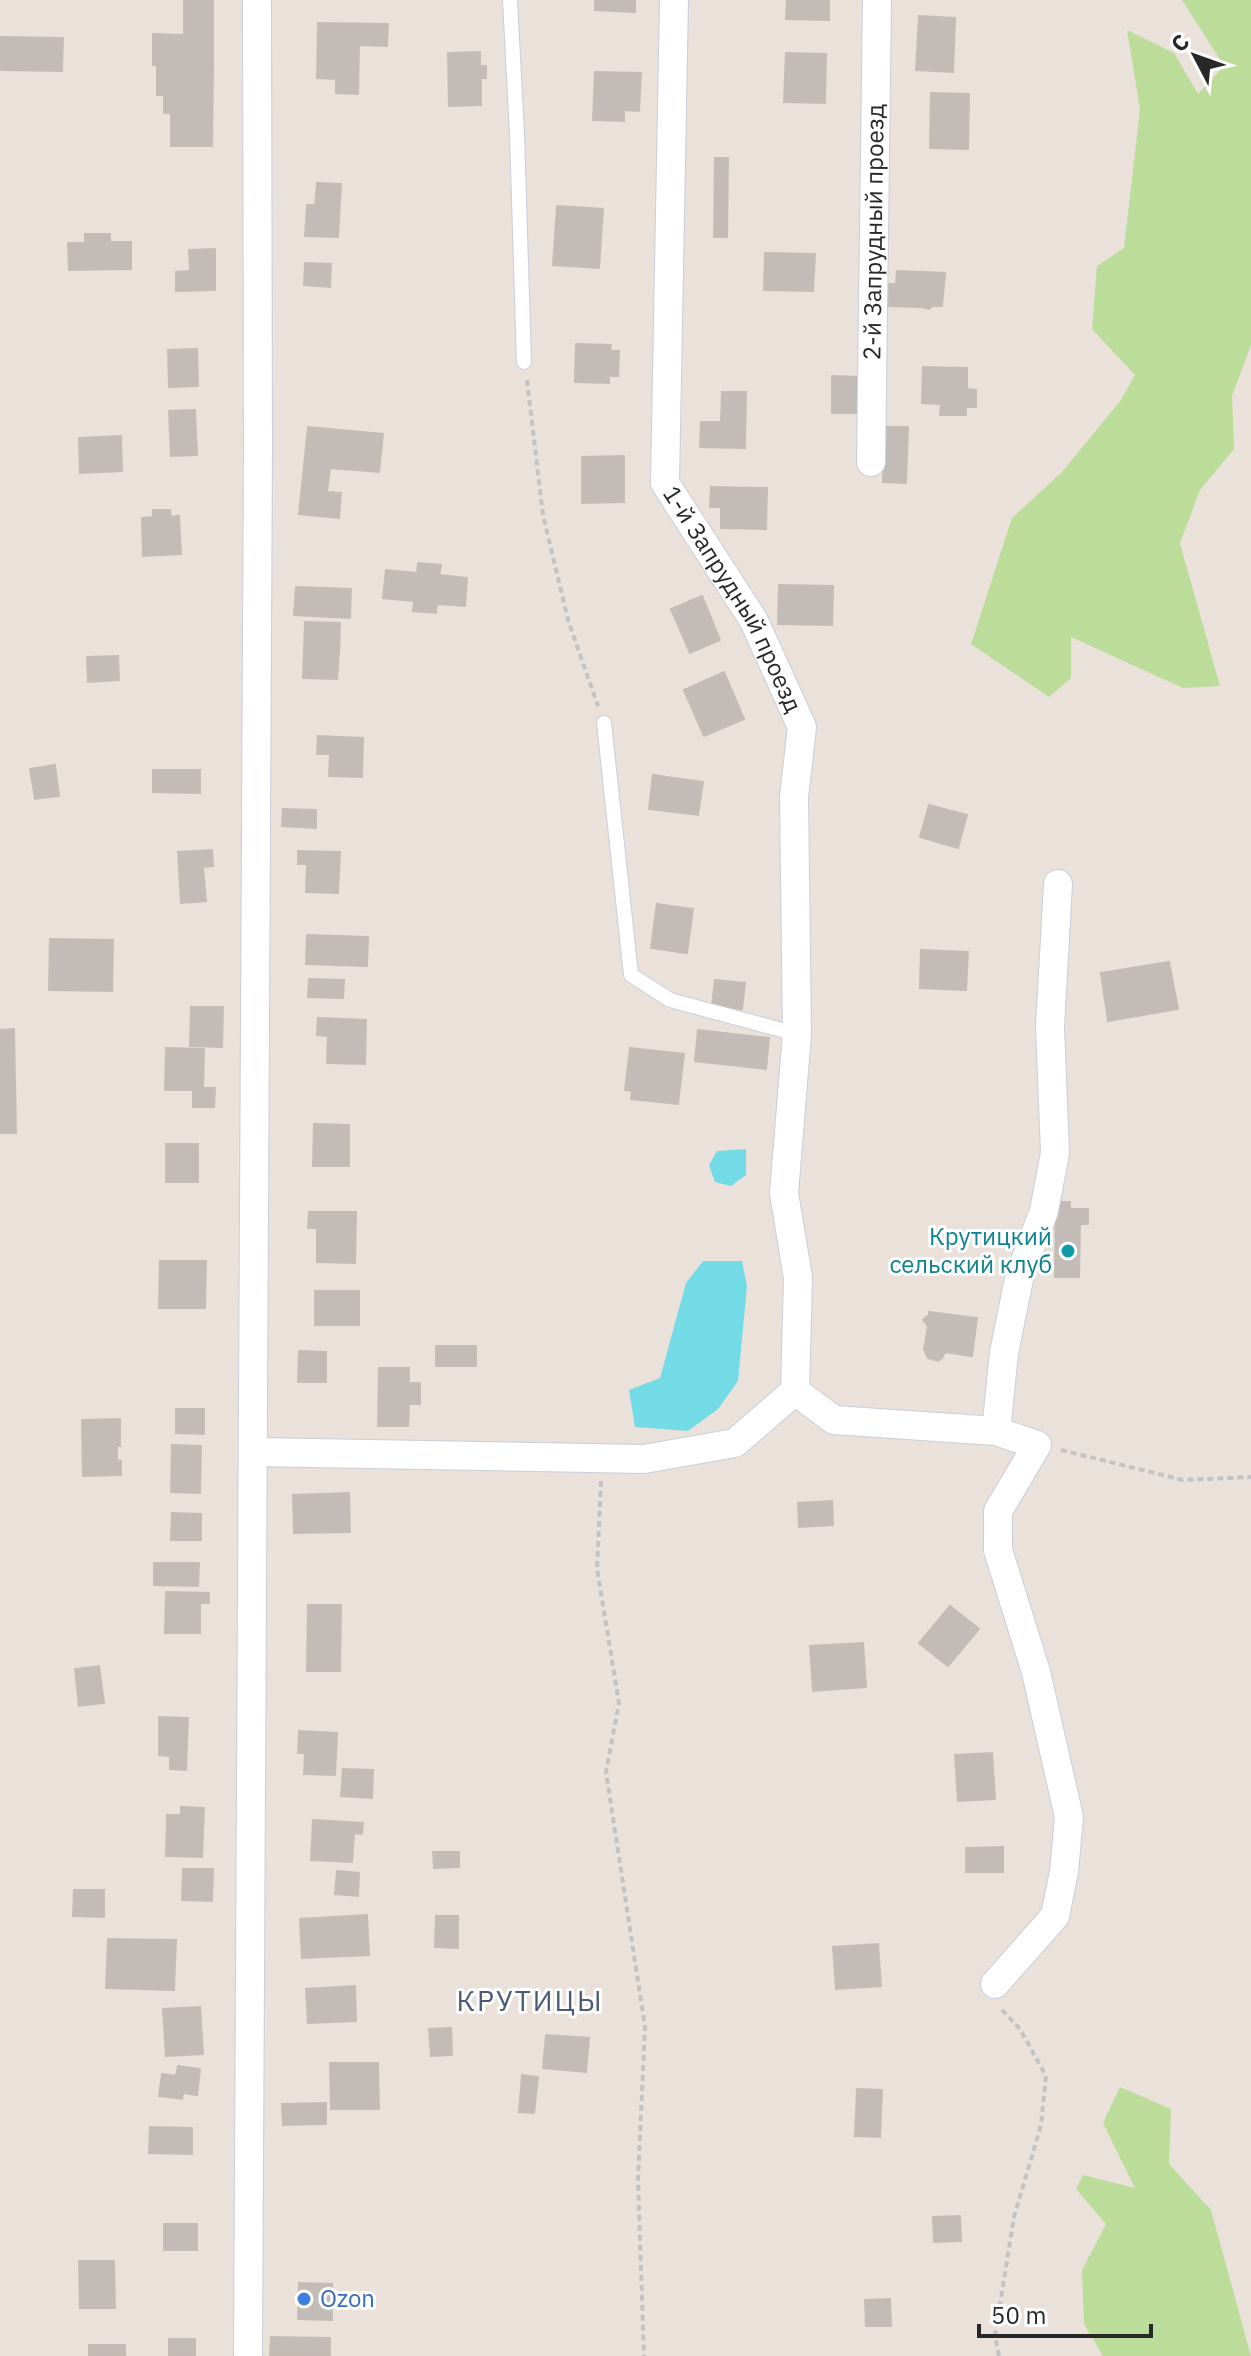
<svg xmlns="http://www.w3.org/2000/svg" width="1251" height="2356" font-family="'IBM Plex Sans',sans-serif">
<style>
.green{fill:#bcdd9a}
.water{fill:#73dbe6}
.building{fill:#c2bbb7;stroke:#c5bcb5;stroke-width:2}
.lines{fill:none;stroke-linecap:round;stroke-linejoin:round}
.lane-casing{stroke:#c9cfd9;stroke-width:16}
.street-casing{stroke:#c9cfd9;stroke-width:30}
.path{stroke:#c3c3c3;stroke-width:4;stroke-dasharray:6 4;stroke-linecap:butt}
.lane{stroke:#fff;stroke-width:14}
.street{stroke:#fff;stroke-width:28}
.culture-dot{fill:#0f9aa8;stroke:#fff;stroke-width:3}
.shop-dot{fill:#3f7fe0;stroke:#fff;stroke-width:3}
.labels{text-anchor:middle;stroke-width:6;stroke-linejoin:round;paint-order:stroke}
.street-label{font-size:24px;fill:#282828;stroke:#fff}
.culture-label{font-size:24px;fill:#0d838f;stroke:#fff;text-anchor:end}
.shop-label{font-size:24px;fill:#366cbe;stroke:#fff;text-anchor:start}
.quarter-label{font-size:28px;letter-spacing:2px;fill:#4c5a76;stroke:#fff}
</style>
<rect width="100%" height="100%" fill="#eae1db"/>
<path class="green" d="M 1182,0 L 1251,0 L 1251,345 L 1232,396 L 1234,449 L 1200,490 L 1180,543 L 1220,686 L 1183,688 L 1071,637 L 1071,678 L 1049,697 L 971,644 L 1012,518 L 1062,472 L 1121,400 L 1135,375 L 1092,329 L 1097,266 L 1124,248 L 1140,109 L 1127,30 L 1174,53 L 1198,94 L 1224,66 Z
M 1120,2087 L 1171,2109 L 1169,2164 L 1211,2210 L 1251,2356 L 1103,2356 L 1084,2324 L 1082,2270 L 1106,2224 L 1076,2189 L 1083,2175 L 1135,2188 L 1103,2123 Z"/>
<path class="water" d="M 746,1149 L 746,1175 L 731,1186 L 715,1182 L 709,1165 L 717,1151 Z
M 703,1261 L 742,1261 L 747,1286 L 738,1381 L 718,1409 L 688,1431 L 635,1427 L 629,1390 L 660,1378 L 686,1283 Z"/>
<path class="building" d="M 184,0 L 213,0 L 213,65 L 153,65 L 153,34 L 184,35 Z
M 595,0 L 635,0 L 635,12 L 595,10 Z
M 787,0 L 829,0 L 829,20 L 786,19 Z
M 919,16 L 955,18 L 953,72 L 916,70 Z
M 318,23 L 388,24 L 387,46 L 359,45 L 358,94 L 336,93 L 336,79 L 317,78 Z
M 1,37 L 63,38 L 62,71 L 0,70 Z
M 480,52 L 480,66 L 486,66 L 486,78 L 481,78 L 481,105 L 449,106 L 448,53 Z
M 786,53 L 826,54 L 825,103 L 784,102 Z
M 157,65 L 213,65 L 212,146 L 171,146 L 171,113 L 164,113 L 164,95 L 157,95 Z
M 595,72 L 641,73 L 639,111 L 624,110 L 624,121 L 593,120 Z
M 931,93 L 969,94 L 968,149 L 930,148 Z
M 715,158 L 728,158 L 727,237 L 714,237 Z
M 317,183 L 341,184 L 338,237 L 305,236 L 307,205 L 315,205 Z
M 557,206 L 603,209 L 599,268 L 553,265 Z
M 85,234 L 110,234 L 110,242 L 131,242 L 131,269 L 69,270 L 68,243 L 85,243 Z
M 215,249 L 215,290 L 176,291 L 176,272 L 190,271 L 189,250 Z
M 765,253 L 815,254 L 813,291 L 764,290 Z
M 305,263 L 331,264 L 330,287 L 304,285 Z
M 897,271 L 945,273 L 942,306 L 933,306 L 929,309 L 921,307 L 889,306 L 889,284 L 896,284 Z
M 576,344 L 611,345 L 610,351 L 619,351 L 618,376 L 609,376 L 609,383 L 575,382 Z
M 197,349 L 198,386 L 169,387 L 168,350 Z
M 923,367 L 967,368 L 967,389 L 976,390 L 976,407 L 966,407 L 966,415 L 940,415 L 941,404 L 922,403 Z
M 832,376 L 859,377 L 859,413 L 832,413 Z
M 722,392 L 746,392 L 745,448 L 700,447 L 701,422 L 721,422 Z
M 195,410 L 197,455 L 171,456 L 169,411 Z
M 308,427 L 383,434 L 379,472 L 330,468 L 327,492 L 341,493 L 339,518 L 299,514 Z
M 884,427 L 908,427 L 906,483 L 883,482 Z
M 121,436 L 122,471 L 80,473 L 79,438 Z
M 624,456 L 624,502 L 582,503 L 582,457 Z
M 711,487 L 767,488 L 766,529 L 721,528 L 721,507 L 710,507 Z
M 153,510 L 170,510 L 171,517 L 179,516 L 181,554 L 143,556 L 142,518 L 153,517 Z
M 418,563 L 441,565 L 439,575 L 467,578 L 465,606 L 437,604 L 436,613 L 413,611 L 414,601 L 383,598 L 386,570 L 417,573 Z
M 779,585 L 833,586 L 832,625 L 778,624 Z
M 296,587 L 351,589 L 350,618 L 294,615 Z
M 702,596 L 720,640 L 690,653 L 671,609 Z
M 305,622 L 340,623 L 339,653 L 304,652 Z
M 304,652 L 339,653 L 337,679 L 303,678 Z
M 118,656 L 119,680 L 88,682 L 87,657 Z
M 724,672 L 744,719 L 704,736 L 684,690 Z
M 318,736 L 363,738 L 362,777 L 329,776 L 330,754 L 317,754 Z
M 55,765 L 59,796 L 35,799 L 30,769 Z
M 153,770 L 200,770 L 200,793 L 153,792 Z
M 653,775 L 703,782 L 698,815 L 649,809 Z
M 929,805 L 967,815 L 958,848 L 920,837 Z
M 283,809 L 316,810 L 316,828 L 282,826 Z
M 212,850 L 213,866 L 203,867 L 206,901 L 181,903 L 178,852 Z
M 298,851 L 340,852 L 338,893 L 306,892 L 307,864 L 298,864 Z
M 657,904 L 693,909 L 687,953 L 651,948 Z
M 307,935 L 368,937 L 367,966 L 306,964 Z
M 50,939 L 113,940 L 112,991 L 49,990 Z
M 921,950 L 968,952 L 966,990 L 920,988 Z
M 1169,962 L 1178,1009 L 1108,1021 L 1101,973 Z
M 309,979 L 344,980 L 343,998 L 308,997 Z
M 715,980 L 745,983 L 742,1009 L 712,1005 Z
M 191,1007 L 223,1007 L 222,1047 L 190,1046 Z
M 318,1018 L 366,1020 L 365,1064 L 327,1063 L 328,1036 L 317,1035 Z
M 14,1029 L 16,1133 L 0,1133 L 0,1030 Z
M 698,1030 L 769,1038 L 766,1069 L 695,1061 Z
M 166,1048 L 204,1049 L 203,1088 L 215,1088 L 214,1107 L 193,1107 L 193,1090 L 165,1090 Z
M 630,1048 L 684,1054 L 678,1104 L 631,1099 L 632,1091 L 625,1090 Z
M 314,1124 L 349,1125 L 349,1166 L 313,1166 Z
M 166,1144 L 198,1144 L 198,1182 L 166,1182 Z
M 1056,1202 L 1070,1202 L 1070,1209 L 1088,1209 L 1088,1224 L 1080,1224 L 1079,1277 L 1055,1277 Z
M 309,1212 L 356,1212 L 355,1263 L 317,1262 L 317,1228 L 308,1228 Z
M 160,1261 L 206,1261 L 205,1308 L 159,1308 Z
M 315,1291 L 359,1291 L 359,1325 L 315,1325 Z
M 929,1312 L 977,1318 L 972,1356 L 945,1352 L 942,1358 L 938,1361 L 928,1358 L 924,1349 L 928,1326 L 923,1320 L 929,1315 Z
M 436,1346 L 476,1346 L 476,1366 L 436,1366 Z
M 299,1351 L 326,1352 L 326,1382 L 298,1382 Z
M 379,1368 L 409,1368 L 409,1383 L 420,1383 L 420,1404 L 409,1404 L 408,1426 L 378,1426 Z
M 176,1409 L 204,1409 L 204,1434 L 176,1433 Z
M 120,1419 L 120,1446 L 117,1446 L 117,1460 L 121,1461 L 121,1475 L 83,1476 L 82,1420 Z
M 172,1445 L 201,1446 L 200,1493 L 171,1492 Z
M 349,1493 L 350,1532 L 294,1533 L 293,1495 Z
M 832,1501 L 833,1525 L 799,1527 L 798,1503 Z
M 172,1513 L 201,1514 L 201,1540 L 171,1540 Z
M 154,1563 L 199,1563 L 198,1586 L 154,1585 Z
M 166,1592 L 209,1593 L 209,1603 L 200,1603 L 200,1633 L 165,1633 Z
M 308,1605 L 341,1605 L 340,1671 L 307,1671 Z
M 950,1606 L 979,1629 L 948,1666 L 919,1643 Z
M 863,1643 L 866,1687 L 813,1691 L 810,1646 Z
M 99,1666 L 104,1703 L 79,1706 L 75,1669 Z
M 159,1717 L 188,1718 L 186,1770 L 170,1769 L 170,1756 L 159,1755 Z
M 299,1731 L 337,1733 L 335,1775 L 304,1774 L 305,1753 L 298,1753 Z
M 992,1753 L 995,1799 L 958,1801 L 955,1755 Z
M 343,1769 L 373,1770 L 372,1798 L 341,1796 Z
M 181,1807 L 204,1808 L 202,1857 L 166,1856 L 167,1815 L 181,1815 Z
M 313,1820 L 363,1823 L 362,1834 L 354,1833 L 352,1862 L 311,1860 Z
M 1003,1847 L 1003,1872 L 966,1872 L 966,1848 Z
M 433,1852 L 459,1852 L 459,1867 L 434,1868 Z
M 183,1869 L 213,1869 L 212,1901 L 182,1900 Z
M 337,1871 L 359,1873 L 358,1896 L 335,1894 Z
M 74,1890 L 104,1890 L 104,1917 L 73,1916 Z
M 367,1915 L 369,1955 L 302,1958 L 300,1919 Z
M 436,1916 L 458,1916 L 458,1948 L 435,1947 Z
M 108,1939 L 176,1940 L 174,1990 L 106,1988 Z
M 878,1944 L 881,1986 L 836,1989 L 833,1947 Z
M 355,1986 L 356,2021 L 308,2023 L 306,1989 Z
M 200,2007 L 203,2054 L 166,2056 L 163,2009 Z
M 451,2028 L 452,2055 L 431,2056 L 429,2029 Z
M 546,2035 L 589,2038 L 586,2072 L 543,2068 Z
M 330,2063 L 378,2063 L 379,2109 L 331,2109 Z
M 178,2066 L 200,2069 L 197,2095 L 183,2093 L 182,2099 L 159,2096 L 162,2074 L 176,2076 Z
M 522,2075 L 538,2077 L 534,2113 L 519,2112 Z
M 857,2089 L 882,2090 L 880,2137 L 855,2136 Z
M 326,2103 L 326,2124 L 283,2125 L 282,2104 Z
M 150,2127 L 192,2128 L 192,2154 L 149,2153 Z
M 960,2216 L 961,2241 L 934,2242 L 933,2217 Z
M 164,2224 L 197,2224 L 197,2250 L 164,2250 Z
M 79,2261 L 114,2261 L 115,2308 L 80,2308 Z
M 299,2283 L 332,2284 L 332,2320 L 298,2319 Z
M 890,2299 L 891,2326 L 866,2326 L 865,2300 Z
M 271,2337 L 330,2338 L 330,2356 L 270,2355 Z
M 169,2339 L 195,2339 L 195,2356 L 169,2356 Z
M 89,2345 L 125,2345 L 125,2356 L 89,2356 Z"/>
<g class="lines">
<defs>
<path id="lane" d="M 510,0 L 517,134 L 524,362
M 604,723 L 631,975 L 670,1000 L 797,1034"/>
<g id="street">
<path id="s1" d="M 674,0 L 665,483 L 754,621 L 802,727 L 794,797 L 797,1034 L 784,1193 L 798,1278 L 795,1391"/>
<path id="s2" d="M 871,462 L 877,0"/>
<path d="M 795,1391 L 834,1420 L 996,1431 L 1037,1445 L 998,1511 L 998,1550 L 1036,1672 L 1069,1817 L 1064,1872 L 1055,1916 L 995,1984"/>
<path d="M 996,1431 L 1004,1353 L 1020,1274 L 1044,1211 L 1055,1153 L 1050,1027 L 1058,884"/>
<path d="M 253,1452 L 644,1459 L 735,1443 L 795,1391"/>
<path d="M 248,2356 L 258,447 L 257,0"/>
</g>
</defs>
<use href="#lane" class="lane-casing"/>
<use href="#street" class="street-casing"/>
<path class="path" d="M 527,380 L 543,515 L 568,620 L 598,706
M 1061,1450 L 1183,1480 L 1251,1477
M 601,1481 L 597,1569 L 619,1703 L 606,1772 L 645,2027 L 638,2180 L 644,2356
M 999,2356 L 995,2336 L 1014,2217 L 1041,2125 L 1046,2076 L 1020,2029 L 1003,2011 L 1001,2006"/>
<use href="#lane" class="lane"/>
<use href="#street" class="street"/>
</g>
<circle class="culture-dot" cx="1068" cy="1251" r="8"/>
<circle class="shop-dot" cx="304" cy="2299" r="8"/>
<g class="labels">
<g class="street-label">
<text dy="8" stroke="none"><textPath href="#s2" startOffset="230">2-й Запрудный проезд</textPath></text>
<text dy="8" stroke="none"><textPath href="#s1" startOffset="618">1-й Запрудный проезд</textPath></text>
</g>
<g class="culture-label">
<text x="1052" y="1245">Крутицкий<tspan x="1052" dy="28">сельский клуб</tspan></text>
</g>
<g class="shop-label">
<text x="320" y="2307">Ozon</text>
</g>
<g class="quarter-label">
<text x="530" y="2011">КРУТИЦЫ</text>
</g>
</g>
<g transform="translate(1195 56) rotate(311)" stroke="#ffffff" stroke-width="6" paint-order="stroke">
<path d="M0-6L14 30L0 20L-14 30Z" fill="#282828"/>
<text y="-12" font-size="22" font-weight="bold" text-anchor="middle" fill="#282828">С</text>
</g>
<path d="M979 2324v12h172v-12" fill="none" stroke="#282828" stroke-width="4"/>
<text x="991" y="2324" font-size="24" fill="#282828" stroke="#ffffff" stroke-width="6" paint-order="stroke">50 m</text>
</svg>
